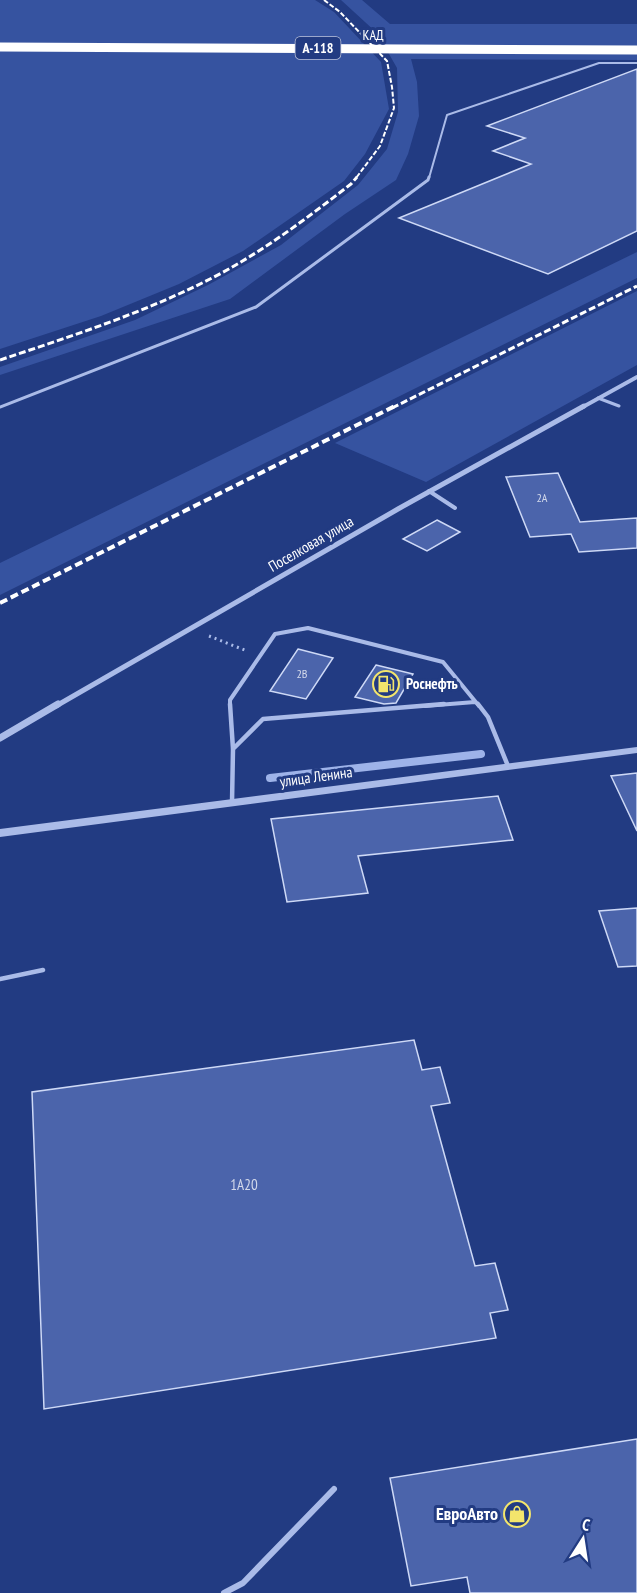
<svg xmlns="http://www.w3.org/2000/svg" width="637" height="1593" font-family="'PT Sans Narrow',sans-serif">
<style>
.green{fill:#3653a0}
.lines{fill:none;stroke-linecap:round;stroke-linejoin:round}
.stream{stroke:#9eb3e9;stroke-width:8}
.building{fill:#4b64ab;stroke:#ced9f6;stroke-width:1.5}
.path{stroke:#aabbe8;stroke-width:3;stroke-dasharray:2 4;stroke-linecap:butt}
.service-far4{stroke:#aabbe8;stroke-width:2}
.service-far3{stroke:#aabbe8;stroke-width:3}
.service-far2{stroke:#aabbe8;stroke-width:4}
.service-far1{stroke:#aabbe8;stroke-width:4.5}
.service{stroke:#aabbe8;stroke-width:6}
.minor-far2{stroke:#aabbe8;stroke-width:4}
.minor-far1{stroke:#aabbe8;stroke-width:5}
.minor{stroke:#aabbe8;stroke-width:7}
.tertiary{fill:#aabbe8;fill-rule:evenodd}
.rail-far2{stroke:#fff;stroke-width:2;stroke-dasharray:5 2;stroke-linecap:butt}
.rail-far1{stroke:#fff;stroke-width:3;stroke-dasharray:7 3;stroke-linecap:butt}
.rail{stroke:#fff;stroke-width:4;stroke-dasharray:8 4;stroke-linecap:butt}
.motorway-bridge{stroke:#fff;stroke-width:9}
.labels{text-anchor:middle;stroke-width:6;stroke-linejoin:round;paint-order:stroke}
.number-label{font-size:12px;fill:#d2d8ea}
.far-street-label{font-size:14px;fill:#fff;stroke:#223b82}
.shield{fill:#223b82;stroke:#bdc4da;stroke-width:1.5}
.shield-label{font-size:14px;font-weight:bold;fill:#fff}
.street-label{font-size:15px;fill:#fff;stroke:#223b82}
.poi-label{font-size:15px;font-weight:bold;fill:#fff;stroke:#223b82;text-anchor:start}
.near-number-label{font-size:15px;fill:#d2d8ea}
.near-poi-label{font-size:18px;font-weight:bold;fill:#fff;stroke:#223b82;text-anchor:end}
</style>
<rect width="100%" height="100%" fill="#223b82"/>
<path class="green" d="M 0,0 L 315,0 L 334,12 L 381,62 L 389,109 L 365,154 L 344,181 L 243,251 L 179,284 L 101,316 L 0,349 Z
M 341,0 L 362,0 L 390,24 L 637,24 L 637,60 L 411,59 L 417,82 L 419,116 L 408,154 L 396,180 L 345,214 L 230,299 L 0,375 L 0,367 L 135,320 L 208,285 L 281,245 L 358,185 L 387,149 L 398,112 L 397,68 L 377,33 Z
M 637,252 L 637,278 L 0,595 L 0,563 Z
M 637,291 L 637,365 L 426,482 L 335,443 Z"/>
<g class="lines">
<path class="stream" d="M 270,778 L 481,754"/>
</g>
<path class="building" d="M 637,69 L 637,231 L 548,274 L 399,218 L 531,164 L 493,151 L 525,138 L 487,126 Z
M 558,473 L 580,522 L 637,518 L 637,548 L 579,552 L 571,534 L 530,537 L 506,477 Z
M 437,520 L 460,532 L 427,551 L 403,539 Z
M 298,649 L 333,658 L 306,699 L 270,691 Z
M 376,665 L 413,674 L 396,703 L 384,704 L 355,697 Z
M 637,773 L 637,831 L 611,776 Z
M 498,796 L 513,840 L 358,856 L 368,893 L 287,902 L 271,819 Z
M 637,908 L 637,966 L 618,967 L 599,911 Z
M 414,1040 L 422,1070 L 440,1067 L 450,1103 L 431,1106 L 475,1266 L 495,1263 L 508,1310 L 490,1313 L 496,1338 L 44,1409 L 32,1092 Z
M 637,1439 L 637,1593 L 470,1593 L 467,1577 L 411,1586 L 390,1478 Z"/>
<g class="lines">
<path class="path" d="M 209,636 L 247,651"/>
<path class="service-far4" d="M 429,178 L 447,115 L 599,63 L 637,63"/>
<path class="service-far3" d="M 598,398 L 619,406
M 0,407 L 256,307 L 428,180 L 429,177"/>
<path class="service-far2" d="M 429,491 L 455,508
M 230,706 L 230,700 L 275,634 L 308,628 L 443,662 L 479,706
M 425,706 L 475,702"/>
<path class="service-far1" d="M 230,704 L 233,749 L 232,803
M 478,704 L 488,717 L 508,766
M 233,749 L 263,719 L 444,704
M 0,979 L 43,970"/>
<path class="service" d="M 224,1593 L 243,1583 L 334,1489"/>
<path class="minor-far2" d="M 581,408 L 637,377"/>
<path class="minor-far1" d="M 56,706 L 398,509 L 584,406"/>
<path class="minor" d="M 0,738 L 58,704"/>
<path class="tertiary" d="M 637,747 L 637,753 L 0,837 L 0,829 Z"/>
<path class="rail-far2" d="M 324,0 L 340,12 L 387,61 L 392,87 L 394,108 L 380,146 L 356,178"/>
<path class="rail-far1" d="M 0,360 C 72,336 146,312 214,277 C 264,251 307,218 351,184 L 357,177
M 392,408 L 637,286"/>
<path class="rail" d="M 0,603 L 395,406"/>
<path class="motorway-bridge" d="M 0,47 L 637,50"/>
</g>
<defs>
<symbol id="fuel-ring" viewBox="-11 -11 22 22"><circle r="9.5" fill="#223b82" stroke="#f3e56c" stroke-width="1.5"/><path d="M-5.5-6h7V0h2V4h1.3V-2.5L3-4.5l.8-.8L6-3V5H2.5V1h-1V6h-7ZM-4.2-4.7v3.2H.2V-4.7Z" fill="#f3e56c"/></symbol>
<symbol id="shop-ring" viewBox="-11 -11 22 22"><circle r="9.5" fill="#223b82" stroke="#f3e56c" stroke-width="1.5"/><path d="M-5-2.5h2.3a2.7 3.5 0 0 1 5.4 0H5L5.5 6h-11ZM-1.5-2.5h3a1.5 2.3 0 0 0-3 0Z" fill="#f3e56c"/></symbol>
</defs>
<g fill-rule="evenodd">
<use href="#fuel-ring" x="371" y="669" width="30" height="30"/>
<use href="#shop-ring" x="502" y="1499" width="30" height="30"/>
</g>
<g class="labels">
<g class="number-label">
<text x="542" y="502">2А</text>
<text x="302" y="678">2В</text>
</g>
<g class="far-street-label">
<text x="373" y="40">КАД</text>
</g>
<rect class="shield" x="295.5" y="37" width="45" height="22" rx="4.5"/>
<g class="shield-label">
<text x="318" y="53">А-118</text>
</g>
<g class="street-label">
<text transform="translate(311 544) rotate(-30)" y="5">Поселковая улица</text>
<text transform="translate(316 777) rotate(-8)" y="5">улица Ленина</text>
</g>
<g class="poi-label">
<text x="406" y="689">Роснефть</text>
</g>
<g class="near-number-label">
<text x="244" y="1190">1А20</text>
</g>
<g class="near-poi-label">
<text x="498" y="1520">ЕвроАвто</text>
</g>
</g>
<g transform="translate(583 1539) rotate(12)" stroke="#223b82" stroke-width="4.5" paint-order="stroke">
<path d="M0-4.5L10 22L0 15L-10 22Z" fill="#ffffff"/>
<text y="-9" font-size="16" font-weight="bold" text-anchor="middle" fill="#ffffff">С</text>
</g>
</svg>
